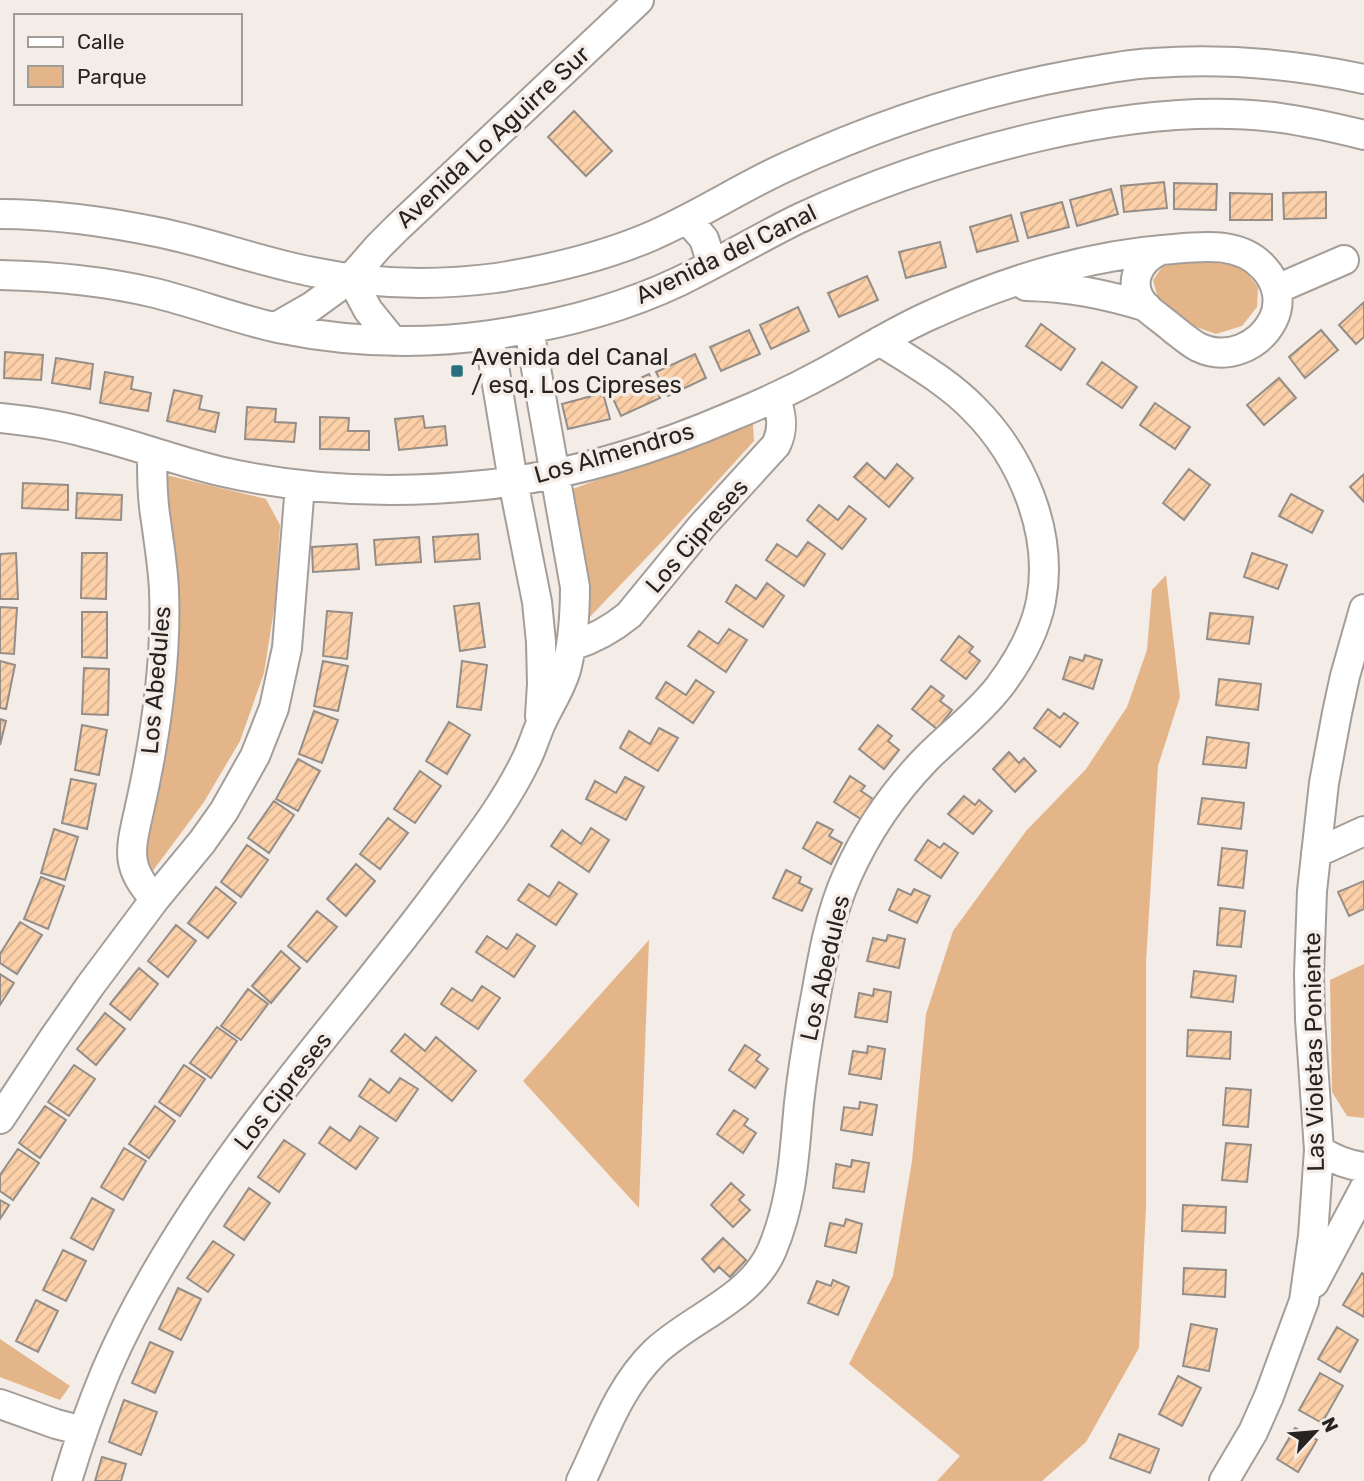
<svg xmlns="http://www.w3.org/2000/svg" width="1364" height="1481" font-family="Rubik,sans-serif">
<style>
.green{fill:#e4b589}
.building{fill:url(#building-hatch);stroke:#948d88;stroke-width:2}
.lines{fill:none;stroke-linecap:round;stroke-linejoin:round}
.minor-casing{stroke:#a59e98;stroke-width:32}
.minor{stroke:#fff;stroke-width:28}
.poi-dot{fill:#296f7e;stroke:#f4ece6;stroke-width:2.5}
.labels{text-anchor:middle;stroke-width:7;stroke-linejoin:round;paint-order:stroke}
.street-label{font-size:24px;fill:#262321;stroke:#f4ece6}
.poi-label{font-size:24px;fill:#262321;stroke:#f4ece6;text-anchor:start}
</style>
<defs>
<pattern id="building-hatch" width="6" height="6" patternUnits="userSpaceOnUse" patternTransform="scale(1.75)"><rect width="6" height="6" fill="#fcd0a8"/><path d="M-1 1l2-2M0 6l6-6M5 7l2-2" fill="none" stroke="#d8b290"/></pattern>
</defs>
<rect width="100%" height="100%" fill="#f4ece6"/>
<path class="green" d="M 1167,260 L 1211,262 L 1242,267 L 1258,287 L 1257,307 L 1242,326 L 1216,334 L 1185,323 L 1158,299 L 1153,280 Z
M 753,423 L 754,441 L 672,531 L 585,622 L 570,490 Z
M 162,474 L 266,499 L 280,525 L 275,603 L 264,673 L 240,741 L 204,802 L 152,872 L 144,848 Z
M 1166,575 L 1180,697 L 1158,766 L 1146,962 L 1146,1208 L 1139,1348 L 1086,1442 L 1042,1481 L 937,1481 L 960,1456 L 849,1364 L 893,1276 L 912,1161 L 926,1014 L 953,931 L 1026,831 L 1086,769 L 1127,707 L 1147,650 L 1152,590 Z
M 649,940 L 639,1208 L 523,1081 Z
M 1364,964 L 1364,1118 L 1347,1116 L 1332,1092 L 1330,980 Z
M 0,1339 L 70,1386 L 60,1400 L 0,1377 Z"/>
<path class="building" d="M 574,111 L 612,151 L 586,176 L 548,137 Z
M 1164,182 L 1167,208 L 1124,212 L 1121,186 Z
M 1174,183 L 1217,184 L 1216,210 L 1174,209 Z
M 1111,189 L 1118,214 L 1077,226 L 1070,200 Z
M 1326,192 L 1326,218 L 1284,219 L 1283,193 Z
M 1230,193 L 1272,194 L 1272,220 L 1230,220 Z
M 1062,202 L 1069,227 L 1028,238 L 1021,213 Z
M 1011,215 L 1018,241 L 977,252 L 970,227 Z
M 940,242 L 946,267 L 906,278 L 899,252 Z
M 867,276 L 878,300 L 839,317 L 828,293 Z
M 1364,302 L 1364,337 L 1356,344 L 1339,325 Z
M 798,307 L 809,331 L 771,349 L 760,325 Z
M 1041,324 L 1075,349 L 1061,370 L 1026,346 Z
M 749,330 L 760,354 L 721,371 L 710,347 Z
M 1321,330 L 1338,350 L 1305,378 L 1289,357 Z
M 5,352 L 43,355 L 41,380 L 4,378 Z
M 695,354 L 706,378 L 668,396 L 656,372 Z
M 56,358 L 93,364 L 90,389 L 52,383 Z
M 1102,362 L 1137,387 L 1122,408 L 1087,384 Z
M 105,372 L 133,377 L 131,389 L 151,393 L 148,411 L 100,403 Z
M 649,374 L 660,398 L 621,416 L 610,392 Z
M 1279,378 L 1296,398 L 1264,425 L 1247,405 Z
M 174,390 L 202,396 L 199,409 L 219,413 L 215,432 L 167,421 Z
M 603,393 L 610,419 L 568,429 L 562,404 Z
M 1155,403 L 1190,427 L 1175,449 L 1140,425 Z
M 247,407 L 276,409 L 275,422 L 296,423 L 294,442 L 245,439 Z
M 423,416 L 425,428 L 445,426 L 447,445 L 399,450 L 395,419 Z
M 320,417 L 349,418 L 348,431 L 369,431 L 369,450 L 320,449 Z
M 867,463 L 885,479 L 897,464 L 913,478 L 889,507 L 854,477 Z
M 1189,469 L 1210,485 L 1184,520 L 1163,503 Z
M 1364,474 L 1364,502 L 1350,487 Z
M 23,483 L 68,485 L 68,510 L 22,508 Z
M 77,493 L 122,495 L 121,520 L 76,518 Z
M 1291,494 L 1323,511 L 1312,533 L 1279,516 Z
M 819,505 L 838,520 L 849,506 L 866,519 L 842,549 L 807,520 Z
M 478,534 L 480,559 L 435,562 L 433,537 Z
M 419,537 L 421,562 L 376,565 L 374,540 Z
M 808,542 L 825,554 L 804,586 L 766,560 L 777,544 L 797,557 Z
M 357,544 L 359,569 L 313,572 L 312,547 Z
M 16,553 L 18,599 L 0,599 L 0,554 Z
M 82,553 L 107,553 L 106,599 L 81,598 Z
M 1252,553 L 1287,565 L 1278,589 L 1244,577 Z
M 767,583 L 784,596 L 763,627 L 726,602 L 736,585 L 756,599 Z
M 479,603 L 485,647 L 460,651 L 454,606 Z
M 0,607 L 17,608 L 14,654 L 0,653 Z
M 327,611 L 352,613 L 347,659 L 323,656 Z
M 82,612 L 107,612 L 107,658 L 82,657 Z
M 1210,613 L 1253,617 L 1249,644 L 1207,639 Z
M 729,629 L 747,640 L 726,672 L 688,646 L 699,631 L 718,644 Z
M 959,636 L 973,647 L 969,652 L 980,661 L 966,679 L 941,660 Z
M 1085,655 L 1102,660 L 1093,689 L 1063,679 L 1070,657 L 1083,661 Z
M 0,661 L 15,665 L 6,709 L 0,708 Z
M 323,661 L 348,666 L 338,711 L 314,706 Z
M 462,661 L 487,665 L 481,710 L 457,707 Z
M 84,668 L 109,669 L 108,715 L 82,714 Z
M 1219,679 L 1261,684 L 1258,710 L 1216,705 Z
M 696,680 L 714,692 L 693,723 L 656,698 L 666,682 L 686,695 Z
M 931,686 L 944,696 L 940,701 L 952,710 L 937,729 L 912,709 Z
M 1048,709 L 1060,718 L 1064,713 L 1078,723 L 1060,747 L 1034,728 Z
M 314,711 L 338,720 L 322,763 L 299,754 Z
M 0,719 L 6,721 L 0,745 Z
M 449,722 L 470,735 L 447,774 L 426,761 Z
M 82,725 L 107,730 L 99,775 L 75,770 Z
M 878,725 L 892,736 L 888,741 L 899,750 L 884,769 L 859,749 Z
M 659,728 L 678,738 L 658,771 L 620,748 L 629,731 L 650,744 Z
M 1207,737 L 1249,743 L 1246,768 L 1203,764 Z
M 1009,752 L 1019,763 L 1024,758 L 1036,771 L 1015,792 L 993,769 Z
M 298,759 L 320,771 L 298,811 L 276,799 Z
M 420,771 L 441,786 L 415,823 L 394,809 Z
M 850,776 L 865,786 L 861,791 L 873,799 L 861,819 L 834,802 Z
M 625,777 L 644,787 L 626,820 L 586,799 L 595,781 L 616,793 Z
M 71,779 L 96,784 L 87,829 L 62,823 Z
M 964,796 L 975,805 L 979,800 L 992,811 L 973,834 L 948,814 Z
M 1202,798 L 1244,803 L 1241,829 L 1198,824 Z
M 274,801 L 294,815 L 269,853 L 248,838 Z
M 388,818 L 408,833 L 380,869 L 360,854 Z
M 817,822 L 833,830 L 829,836 L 842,843 L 831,864 L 803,848 Z
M 591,828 L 609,840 L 589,872 L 551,846 L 562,830 L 581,844 Z
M 54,829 L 78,837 L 65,880 L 41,873 Z
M 928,840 L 940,848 L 944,843 L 958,853 L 941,878 L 915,860 Z
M 247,845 L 268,860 L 241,897 L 221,882 Z
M 1222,848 L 1247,851 L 1243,888 L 1218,885 Z
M 356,864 L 375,881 L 346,916 L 327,899 Z
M 786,870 L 801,877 L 799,883 L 812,889 L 802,911 L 773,898 Z
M 41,877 L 64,886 L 48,929 L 24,919 Z
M 1364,881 L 1364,909 L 1349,916 L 1338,892 Z
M 559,882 L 577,894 L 556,925 L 518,900 L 529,884 L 549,897 Z
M 216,887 L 236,903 L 208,938 L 188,923 Z
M 898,889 L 911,895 L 914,889 L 930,896 L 917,923 L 889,910 Z
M 1220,908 L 1245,911 L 1241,947 L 1217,945 Z
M 317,911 L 337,927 L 307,962 L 288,946 Z
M 20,922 L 42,935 L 17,974 L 0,963 L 0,954 Z
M 176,925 L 196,941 L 168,977 L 148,961 Z
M 517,934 L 535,946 L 514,977 L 476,952 L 487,936 L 507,949 Z
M 888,935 L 905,939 L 899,968 L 867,961 L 873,938 L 886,941 Z
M 281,951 L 300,968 L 271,1003 L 252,986 Z
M 139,968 L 158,984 L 130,1020 L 110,1004 Z
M 1194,971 L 1236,976 L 1233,1002 L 1191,997 Z
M 0,974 L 14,983 L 0,1005 Z
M 482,986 L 500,998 L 478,1029 L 441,1004 L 452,988 L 472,1001 Z
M 248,989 L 268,1004 L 241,1040 L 221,1026 Z
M 874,989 L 891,992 L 887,1022 L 855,1017 L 859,993 L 873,996 Z
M 105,1013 L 125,1029 L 96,1065 L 77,1049 Z
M 217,1027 L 237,1041 L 211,1078 L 190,1063 Z
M 1188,1030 L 1231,1032 L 1230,1059 L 1187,1056 Z
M 405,1034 L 425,1051 L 436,1037 L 476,1071 L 452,1101 L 391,1051 Z
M 745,1045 L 760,1055 L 756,1060 L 768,1069 L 755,1088 L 729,1070 Z
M 868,1046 L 885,1049 L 881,1079 L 849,1074 L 853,1051 L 867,1053 Z
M 74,1065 L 95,1079 L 69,1116 L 48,1102 Z
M 184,1065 L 205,1079 L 180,1116 L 159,1102 Z
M 400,1078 L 418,1089 L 396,1121 L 359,1096 L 370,1079 L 389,1093 Z
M 1226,1088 L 1251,1090 L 1248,1127 L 1223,1125 Z
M 860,1102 L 877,1105 L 872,1135 L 841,1130 L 844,1107 L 859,1109 Z
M 45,1106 L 66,1120 L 40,1158 L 19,1143 Z
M 155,1106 L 175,1121 L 149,1158 L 129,1144 Z
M 734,1110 L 748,1119 L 744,1125 L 756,1133 L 743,1153 L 717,1134 Z
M 360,1126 L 378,1138 L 356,1169 L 319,1143 L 330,1127 L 350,1141 Z
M 284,1140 L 305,1154 L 279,1192 L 258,1177 Z
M 1226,1143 L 1251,1145 L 1247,1182 L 1222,1180 Z
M 124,1148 L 146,1161 L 123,1200 L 101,1187 Z
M 18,1149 L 39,1163 L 13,1200 L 0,1191 L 0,1175 Z
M 852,1160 L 869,1163 L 864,1192 L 833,1188 L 836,1164 L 851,1167 Z
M 731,1183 L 744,1195 L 739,1200 L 750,1210 L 733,1227 L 711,1205 Z
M 249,1188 L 270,1203 L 244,1240 L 224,1226 Z
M 92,1198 L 114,1210 L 93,1250 L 71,1238 Z
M 0,1200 L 9,1205 L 0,1219 Z
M 1183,1205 L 1226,1207 L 1225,1233 L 1182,1231 Z
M 846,1219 L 862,1224 L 856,1253 L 825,1246 L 830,1223 L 844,1226 Z
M 723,1238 L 746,1260 L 730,1277 L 719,1267 L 714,1272 L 702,1259 Z
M 213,1241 L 234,1255 L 208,1292 L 187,1278 Z
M 63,1250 L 86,1261 L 66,1301 L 43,1290 Z
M 1184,1268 L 1226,1270 L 1225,1297 L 1183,1294 Z
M 1362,1273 L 1364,1275 L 1364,1317 L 1343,1305 Z
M 833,1280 L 849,1287 L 838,1315 L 808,1303 L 817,1281 L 831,1286 Z
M 178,1288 L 201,1299 L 181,1340 L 159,1329 Z
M 36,1300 L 58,1311 L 38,1352 L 16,1341 Z
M 1191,1324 L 1217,1329 L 1209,1371 L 1183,1366 Z
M 1337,1327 L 1358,1340 L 1340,1372 L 1318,1359 Z
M 150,1342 L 173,1352 L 155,1393 L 132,1383 Z
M 1320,1373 L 1343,1386 L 1322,1423 L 1299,1410 Z
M 1178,1376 L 1201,1388 L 1182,1426 L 1159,1414 Z
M 124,1400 L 157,1412 L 141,1455 L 109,1442 Z
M 1295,1428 L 1317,1440 L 1298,1472 L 1277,1459 Z
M 1119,1434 L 1159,1449 L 1150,1473 L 1110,1458 Z
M 102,1457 L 126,1464 L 121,1481 L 95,1481 Z"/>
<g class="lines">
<defs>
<path id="minor" d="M 0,214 C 54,214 109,222 162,233 C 213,244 262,262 313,272 C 375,285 434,286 496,278 C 547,270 599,258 647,238 C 695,218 738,189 786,167 C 877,125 976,92 1076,74 C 1101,70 1127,64 1153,63 C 1224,58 1294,64 1364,79
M 687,219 L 704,239 L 712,264
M 0,275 C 52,276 104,281 155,293 C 196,303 236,319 278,328 C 347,342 420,345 490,335 C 555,326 621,309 680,281 C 721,261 759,238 800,218 C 877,182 958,155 1041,136 C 1119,118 1201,107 1281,118 C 1309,122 1336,128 1364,135
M 351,278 L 368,310 L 393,341
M 1026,286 C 1069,287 1105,294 1147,307
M 1277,289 L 1344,260
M 276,327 L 311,307 L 351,278 L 378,247 L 397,228 L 639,0
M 489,336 L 513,481 L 537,602 L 541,642 L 542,684 L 540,716
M 0,418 C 29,421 59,425 87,433 C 132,444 174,460 219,471 C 305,491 396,494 484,485 C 569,476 653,450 732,416 C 764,403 796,388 827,371 C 862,352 896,330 933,314 C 1009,279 1090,255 1173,249 C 1204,246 1241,242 1264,268 C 1277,282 1282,302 1273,320 C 1259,347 1227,361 1198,347 C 1189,342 1181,335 1172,328 C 1164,321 1155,315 1147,308 C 1126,287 1136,261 1161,250
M 152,452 C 152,476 152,498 156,521 C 159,544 163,567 164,590 C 167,664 155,740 139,811 C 130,850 125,868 155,899
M 572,646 C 594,639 612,629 629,615 L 702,526 L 776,445 C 784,429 782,414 775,397
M 1316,853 L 1364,831
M 0,1119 L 53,1039 L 90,986 L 155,899 L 202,842 L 224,811 L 255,756 L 274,708 L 287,648 L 300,485
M 1319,1150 C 1333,1159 1347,1165 1364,1167
M 1314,1283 L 1364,1189
M 0,1404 L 56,1424 L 83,1431
M 67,1481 C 78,1444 91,1407 106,1371 C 140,1292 187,1218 238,1148 C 304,1057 379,973 446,881 C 474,843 504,805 525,762 C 531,751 534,740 539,728 C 547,708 560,691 566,670 C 573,643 575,616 575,587 L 529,329
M 581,1481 C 603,1436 618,1388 655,1352 C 692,1317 751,1299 772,1250 C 793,1200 794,1155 799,1103 C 803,1067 809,1031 816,995 C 823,955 830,914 847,876 C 866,833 893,793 927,758 C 951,734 978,714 999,687 C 1018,662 1035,632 1041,601 C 1054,533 1022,457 974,409 C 947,381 912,362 880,341
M 1224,1481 L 1253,1432 L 1269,1396 L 1304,1301 L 1313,1236 L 1319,1150 L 1310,1019 L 1309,974 L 1312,891 L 1324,783 L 1337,713 L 1345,676 L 1364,609"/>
</defs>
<use href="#minor" class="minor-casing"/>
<use href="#minor" class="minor"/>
</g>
<rect class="poi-dot" x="450" y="364" width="14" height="14" rx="3.5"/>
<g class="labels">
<g class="street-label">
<text transform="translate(493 137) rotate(-43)" y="8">Avenida Lo Aguirre Sur</text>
<text transform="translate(726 254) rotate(-26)" y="8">Avenida del Canal</text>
<text transform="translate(614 453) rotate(-16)" y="8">Los Almendros</text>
<text transform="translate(697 536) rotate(-49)" y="8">Los Cipreses</text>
<text transform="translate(156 680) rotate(-85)" y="8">Los Abedules</text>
<text transform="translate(825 968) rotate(-77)" y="8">Los Abedules</text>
<text transform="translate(1314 1052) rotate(-91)" y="8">Las Violetas Poniente</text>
<text transform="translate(283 1091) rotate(-52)" y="8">Los Cipreses</text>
</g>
<g class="poi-label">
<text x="471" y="365">Avenida del Canal<tspan x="471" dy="28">/ esq. Los Cipreses</tspan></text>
</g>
</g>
<rect x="14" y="14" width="228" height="91" fill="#f4ece6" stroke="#a29c97" stroke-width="2"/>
<rect x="28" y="37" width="35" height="10" fill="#ffffff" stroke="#a29c97" stroke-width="2"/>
<text x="77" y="49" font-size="21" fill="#262321">Calle</text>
<rect x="28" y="66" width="35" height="21" fill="#e4b589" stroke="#a29c97" stroke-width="2"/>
<text x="77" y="84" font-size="21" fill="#262321">Parque</text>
<g transform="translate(1315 1432) rotate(64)" stroke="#f4ece6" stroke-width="5" paint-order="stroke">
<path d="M0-5L12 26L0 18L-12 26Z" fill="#262321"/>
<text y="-10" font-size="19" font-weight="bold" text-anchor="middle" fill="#262321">N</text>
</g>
</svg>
